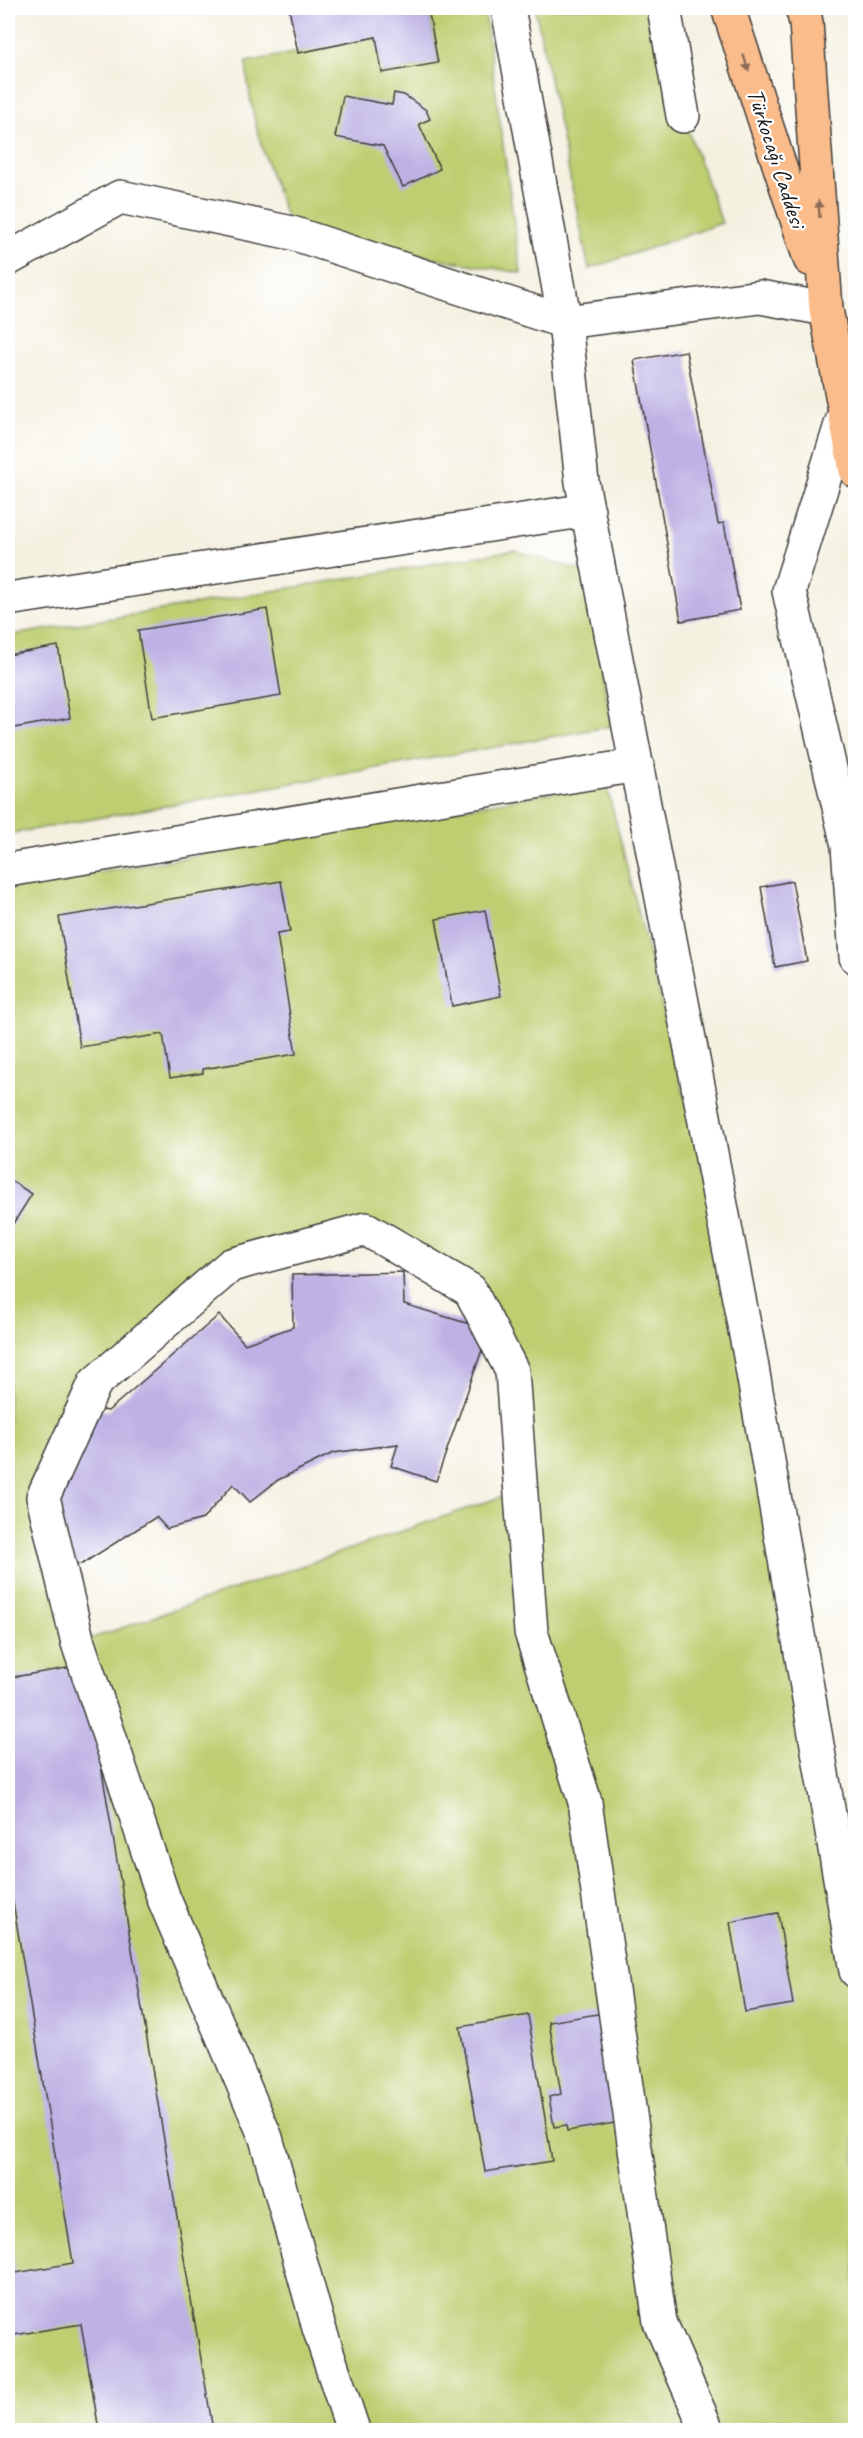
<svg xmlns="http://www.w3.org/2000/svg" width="863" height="2438" font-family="Caveat,sans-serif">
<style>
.green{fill:#becf72;stroke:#6d7647;stroke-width:1.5;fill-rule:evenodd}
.building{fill:#beb2e4}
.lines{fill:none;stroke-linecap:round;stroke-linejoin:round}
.minor-casing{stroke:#3d3c3a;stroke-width:36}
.major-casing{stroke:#3d3c3a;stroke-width:36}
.minor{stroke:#fff;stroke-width:33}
.major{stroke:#fabc8b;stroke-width:33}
.oneway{fill:#8b6c54}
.labels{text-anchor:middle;stroke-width:4.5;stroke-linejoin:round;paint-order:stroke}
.street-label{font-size:24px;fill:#1c1c1c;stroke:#fff}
</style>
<rect width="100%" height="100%" fill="#fff"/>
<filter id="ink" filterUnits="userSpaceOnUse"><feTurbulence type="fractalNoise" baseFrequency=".0167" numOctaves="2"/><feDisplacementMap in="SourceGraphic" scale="12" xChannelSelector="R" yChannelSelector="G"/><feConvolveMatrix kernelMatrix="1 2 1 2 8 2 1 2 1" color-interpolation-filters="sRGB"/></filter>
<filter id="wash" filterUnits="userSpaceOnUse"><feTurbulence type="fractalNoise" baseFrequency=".008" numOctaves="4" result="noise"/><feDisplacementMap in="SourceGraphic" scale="24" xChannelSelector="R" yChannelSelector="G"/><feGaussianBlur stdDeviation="1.35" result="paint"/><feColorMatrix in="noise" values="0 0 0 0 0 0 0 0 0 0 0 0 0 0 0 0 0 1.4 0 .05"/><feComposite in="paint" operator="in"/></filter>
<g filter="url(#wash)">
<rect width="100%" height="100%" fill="#f5f1e1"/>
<path class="green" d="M 428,8 L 484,8 L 521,273 L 292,233 C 271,174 250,126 246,62 L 376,37 L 383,73 L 438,62 Z
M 535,8 L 664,8 L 683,116 L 722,223 L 589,269 Z
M 514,550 L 585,572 L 612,726 L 8,834 L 8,636 Z
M 606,783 L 750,1356 L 855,1971 L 855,2430 L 8,2430 L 8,889 ZM 366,1229 L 470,1290 L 512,1371 L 521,1490 L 78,1643 L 43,1497 L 95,1383 L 231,1265 Z"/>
<g id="blocks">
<path class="building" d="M 289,8 L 428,8 L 438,63 L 382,73 L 376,37 L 298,53 Z
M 394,93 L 404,95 L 426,110 L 430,119 L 419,124 L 440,169 L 403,187 L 383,146 L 335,137 L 343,96 L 392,105 Z
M 686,351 L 718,524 L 724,523 L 740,610 L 681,621 L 634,360 Z
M 267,609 L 281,696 L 152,718 L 138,630 Z
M 58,646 L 70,718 L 8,729 L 8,655 Z
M 281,881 L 290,932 L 277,934 L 296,1054 L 203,1069 L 203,1073 L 170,1078 L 163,1034 L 80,1047 L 59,917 Z
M 792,881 L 807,961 L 775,967 L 761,887 Z
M 485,910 L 501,996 L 452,1006 L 436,919 Z
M 8,1179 L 32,1194 L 8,1232 Z
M 403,1272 L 404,1304 L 489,1330 L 436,1481 L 391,1466 L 398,1444 L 333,1453 L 278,1480 L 250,1502 L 233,1484 L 203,1519 L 167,1529 L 156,1517 L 82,1564 L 63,1564 L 59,1477 L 88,1408 L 108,1411 L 219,1315 L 245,1344 L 293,1327 L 292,1275 Z
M 84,1665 L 213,2430 L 99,2430 L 81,2324 L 8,2336 L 8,2227 L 16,2273 L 73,2263 L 8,1872 L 8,1678 Z
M 778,1913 L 793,2004 L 745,2012 L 730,1922 Z
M 603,2013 L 621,2122 L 567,2131 L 566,2125 L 554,2127 L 549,2097 L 561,2094 L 549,2022 Z
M 528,2015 L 552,2161 L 485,2172 L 460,2027 Z"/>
</g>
</g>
<g filter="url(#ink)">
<use href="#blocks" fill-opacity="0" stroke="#3d3c3a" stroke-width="1.5"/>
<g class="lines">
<defs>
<path id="minor" d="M 508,8 L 565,322 L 582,482 L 750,1356 L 856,1971
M 664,8 L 683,116
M 8,259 L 120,197 L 292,233 L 565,322 L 760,297 L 826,309
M 845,412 L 789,591 L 848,846 L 856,957
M 8,599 L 588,510
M 8,870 L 637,765
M 353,2430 L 319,2328 L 266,2138 L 164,1899 L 78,1643 L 43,1497 L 95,1383 L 231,1265 L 366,1229 L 470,1290 L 512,1371 L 531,1632 L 585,1802 L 660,2322 L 707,2430"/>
<path id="major" d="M 728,8 L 810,259
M 802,8 L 806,22 L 826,309 L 856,471"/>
</defs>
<use href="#minor" class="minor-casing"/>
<use href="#major" class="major-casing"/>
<use href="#minor" class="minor"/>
<use href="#major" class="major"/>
</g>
<defs><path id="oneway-solid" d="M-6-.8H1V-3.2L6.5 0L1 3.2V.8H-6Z" transform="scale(1.5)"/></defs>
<g class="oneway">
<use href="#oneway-solid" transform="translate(746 63) rotate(72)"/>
<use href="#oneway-solid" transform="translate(819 209) rotate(-94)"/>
</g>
</g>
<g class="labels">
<g class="street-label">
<text transform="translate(777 158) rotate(72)" y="8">Türkocağı Caddesi</text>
</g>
</g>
<rect width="863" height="2438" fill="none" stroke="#fff" stroke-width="30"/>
</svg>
